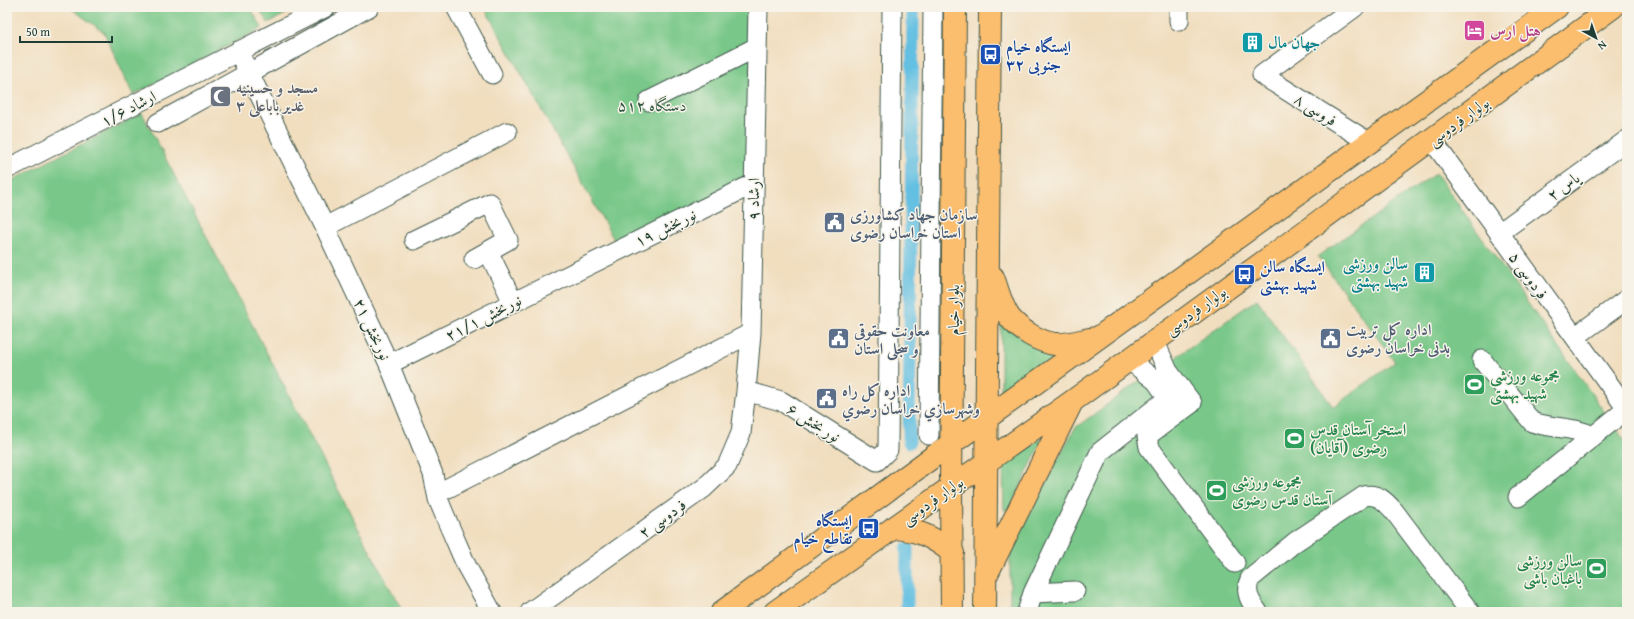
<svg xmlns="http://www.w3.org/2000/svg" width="1634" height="619" font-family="'Gentium Book Plus',Amiri,serif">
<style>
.green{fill:#79c889;stroke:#4c825e}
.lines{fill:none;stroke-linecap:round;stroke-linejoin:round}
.canal{stroke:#64c0e2;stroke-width:13}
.minor-casing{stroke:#3e5549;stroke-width:21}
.major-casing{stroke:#3e5549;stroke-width:24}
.minor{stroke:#fff;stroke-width:19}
.major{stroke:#fbbd6e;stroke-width:22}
.labels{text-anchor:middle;stroke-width:3;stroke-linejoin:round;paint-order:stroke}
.hotel-label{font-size:16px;font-weight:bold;fill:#b23c85;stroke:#f7f3e8;text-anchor:start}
.culture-label{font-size:16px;font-weight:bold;fill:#0d838f;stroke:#f7f3e8;text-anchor:start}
.transit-label{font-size:16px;font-weight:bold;fill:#164399;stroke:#f7f3e8;text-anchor:start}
.worship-label{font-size:16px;font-weight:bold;fill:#5b616d;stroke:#f7f3e8;text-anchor:start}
.park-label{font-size:16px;fill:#315945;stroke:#f7f3e8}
.street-label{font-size:16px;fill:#1f3d34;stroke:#f7f3e8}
.service-label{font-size:16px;font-weight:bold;fill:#4e5e75;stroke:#f7f3e8;text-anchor:start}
.leisure-label{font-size:16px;font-weight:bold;fill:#27864d;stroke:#f7f3e8;text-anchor:start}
</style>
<rect width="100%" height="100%" fill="#f7f3e8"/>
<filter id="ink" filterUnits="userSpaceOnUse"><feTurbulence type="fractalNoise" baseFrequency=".025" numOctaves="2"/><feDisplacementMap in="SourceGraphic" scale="8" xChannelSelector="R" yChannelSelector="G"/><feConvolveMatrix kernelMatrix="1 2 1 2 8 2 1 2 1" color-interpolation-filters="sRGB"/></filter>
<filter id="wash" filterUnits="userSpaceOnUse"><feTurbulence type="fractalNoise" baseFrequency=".012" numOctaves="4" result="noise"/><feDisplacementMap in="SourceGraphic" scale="16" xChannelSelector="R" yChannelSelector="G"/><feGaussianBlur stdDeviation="0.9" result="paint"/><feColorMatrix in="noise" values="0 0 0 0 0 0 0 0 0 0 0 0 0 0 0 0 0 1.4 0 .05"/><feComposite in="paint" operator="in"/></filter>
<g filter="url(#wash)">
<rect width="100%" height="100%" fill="#f1debf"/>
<path class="green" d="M 69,7 L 250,7 L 262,28 L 133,95 L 104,32 Z
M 258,7 L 299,7 L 268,23 Z
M 484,7 L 751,7 L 750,180 L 618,247 Z
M 142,113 L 370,551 L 403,612 L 7,612 L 7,183 Z
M 1436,173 L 1627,444 L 1627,612 L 1010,612 L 1010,551 L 1075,428 L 1142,379 L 1156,381 L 1172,360 L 1257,299 L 1333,407 L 1395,362 L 1318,256 Z
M 1001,321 L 1067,352 L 1012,392 L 1001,389 Z
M 1040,439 L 1043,439 L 1009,510 L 1004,510 L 1003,466 Z"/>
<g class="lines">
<path class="canal" d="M 909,442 L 913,7
M 907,612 L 907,548"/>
</g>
</g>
<g filter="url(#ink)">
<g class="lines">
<defs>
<path id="minor" d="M 456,7 L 492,74
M 1355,7 L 1262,75 L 1370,143
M 1179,21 L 1179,7
M 238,51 L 325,227 L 389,364 L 433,474 L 438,499 L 451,530 L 467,567 L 492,612
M 649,101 L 757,47
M 158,123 L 369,7
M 1432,140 L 1627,409 L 1518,497
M 7,169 L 326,7
M 325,227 L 507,132
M 1499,233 L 1627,140
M 414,240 L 490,203 L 508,240 L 474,259
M 488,251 L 513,302
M 1575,337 L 1627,299
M 1154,340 L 1168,371 L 1192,403 L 1147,436 L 1149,447 L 1235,563
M 1128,359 L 1156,381 L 1168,398
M 1482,360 L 1532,422 C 1552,429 1573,426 1592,436
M 389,364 L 753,184
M 746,391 L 781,401 L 877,461 L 888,450 L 892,7
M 929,435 L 933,7
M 448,488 L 751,333
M 1033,593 L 1075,591
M 530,612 L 704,488 L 727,466 L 741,433 L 746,391 L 751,333 L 758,7
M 1027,612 L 1033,593 L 1100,452 L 1181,388
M 1258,612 C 1250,601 1244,592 1250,579 L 1295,542 L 1364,496 C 1378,493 1385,501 1394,511 L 1470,612"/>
<path id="major" d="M 993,277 C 998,290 1001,306 1010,318 C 1020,330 1039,342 1055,344 C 1069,345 1082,340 1095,338
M 893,528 C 918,529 934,538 953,553
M 987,574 L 1072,402
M 722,612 L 930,459 L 1557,7
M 775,612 L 1074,400 L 1613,7
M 952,612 L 951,486 L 955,7
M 985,612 L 990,7"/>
</defs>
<use href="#minor" class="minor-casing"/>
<use href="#major" class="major-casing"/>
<use href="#minor" class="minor"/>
<use href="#major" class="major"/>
</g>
</g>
<defs>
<symbol id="hotel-square" viewBox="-11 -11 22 22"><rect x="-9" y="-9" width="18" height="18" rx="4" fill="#d1479c" stroke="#f7f3e8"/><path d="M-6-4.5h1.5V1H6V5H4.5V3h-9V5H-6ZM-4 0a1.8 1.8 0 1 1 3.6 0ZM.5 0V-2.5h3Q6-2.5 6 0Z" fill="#fff"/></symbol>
<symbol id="building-square" viewBox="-11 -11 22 22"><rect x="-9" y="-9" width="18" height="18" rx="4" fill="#0f9aa8" stroke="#f7f3e8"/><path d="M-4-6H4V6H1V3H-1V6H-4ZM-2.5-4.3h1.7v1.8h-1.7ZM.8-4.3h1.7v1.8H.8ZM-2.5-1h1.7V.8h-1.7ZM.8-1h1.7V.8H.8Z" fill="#fff"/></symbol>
<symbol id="bus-square" viewBox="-11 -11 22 22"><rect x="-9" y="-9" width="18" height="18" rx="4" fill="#1a4fb4" stroke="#f7f3e8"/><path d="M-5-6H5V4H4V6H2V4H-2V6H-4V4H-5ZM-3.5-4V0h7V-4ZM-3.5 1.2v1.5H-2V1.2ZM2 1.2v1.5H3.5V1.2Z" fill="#fff"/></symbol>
<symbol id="mosque-square" viewBox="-11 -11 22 22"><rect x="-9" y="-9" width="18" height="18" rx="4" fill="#6b7280" stroke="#f7f3e8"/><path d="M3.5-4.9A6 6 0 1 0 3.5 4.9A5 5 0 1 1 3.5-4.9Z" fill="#fff"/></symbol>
<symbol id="civic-square" viewBox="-11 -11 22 22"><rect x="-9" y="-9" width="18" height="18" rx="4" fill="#5c6f8a" stroke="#f7f3e8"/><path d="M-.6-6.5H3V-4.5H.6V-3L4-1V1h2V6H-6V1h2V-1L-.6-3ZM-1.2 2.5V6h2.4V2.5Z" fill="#fff"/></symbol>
<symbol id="stadium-square" viewBox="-11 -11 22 22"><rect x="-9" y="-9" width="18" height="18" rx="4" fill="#2e9e5b" stroke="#f7f3e8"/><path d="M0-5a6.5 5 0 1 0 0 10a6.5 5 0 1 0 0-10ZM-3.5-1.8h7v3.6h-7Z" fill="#fff"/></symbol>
</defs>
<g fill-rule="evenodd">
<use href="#hotel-square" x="1462" y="18" width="25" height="25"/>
<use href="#building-square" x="1240" y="30" width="25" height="25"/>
<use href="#bus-square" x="978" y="42" width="25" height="25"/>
<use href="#mosque-square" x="208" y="84" width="25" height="25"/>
<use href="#civic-square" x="822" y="210" width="25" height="25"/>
<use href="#building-square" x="1412" y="260" width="25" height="25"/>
<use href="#bus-square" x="1232" y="262" width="25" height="25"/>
<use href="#civic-square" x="1318" y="326" width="25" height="25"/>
<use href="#civic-square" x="826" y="326" width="25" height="25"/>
<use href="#stadium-square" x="1462" y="372" width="25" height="25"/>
<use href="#civic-square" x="814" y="386" width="25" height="25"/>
<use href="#stadium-square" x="1282" y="426" width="25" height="25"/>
<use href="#stadium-square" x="1204" y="478" width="25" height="25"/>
<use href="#bus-square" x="856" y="516" width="25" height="25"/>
<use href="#stadium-square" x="1584" y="556" width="25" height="25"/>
</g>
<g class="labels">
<g class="hotel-label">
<text x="1490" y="36">هتل ارس</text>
</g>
<g class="culture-label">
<text x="1268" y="48">جهان مال</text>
<text x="1408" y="269" text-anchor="end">سالن ورزشی<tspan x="1408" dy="18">شهید بهشتی</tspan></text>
</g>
<g class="transit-label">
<text x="1006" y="52">ایستگاه خیام<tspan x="1006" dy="18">جنوبی ۳۲</tspan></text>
<text x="1260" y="272">ایستگاه سالن<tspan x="1260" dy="18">شهید بهشتی</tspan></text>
<text x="852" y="526" text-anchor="end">ایستگاه<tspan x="852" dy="18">تقاطع خیام</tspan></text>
</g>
<g class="worship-label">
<text x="236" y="93">مسجد و حسینیه<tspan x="236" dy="18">غدیر باباعلی ۳</tspan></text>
</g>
<g class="park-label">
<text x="652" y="111">۵۱۲ دستگاه</text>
</g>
<g class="street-label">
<text transform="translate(128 108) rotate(-27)" y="6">ارشاد ۱/۶</text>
<text transform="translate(1316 109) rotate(32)" y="6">فروسی ۸</text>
<text transform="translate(1458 121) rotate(-36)" y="6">بولوار فردوسی</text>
<text transform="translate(1563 186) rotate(-36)" y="6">یاس ۲</text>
<text transform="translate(753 199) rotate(-89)" y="6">ارشاد ۹</text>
<text transform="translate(665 227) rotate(-26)" y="6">نوربخش ۱۹</text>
<text transform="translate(1529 275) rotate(54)" y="6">فردوسی ۵</text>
<text transform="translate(953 310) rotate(-90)" y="6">بلوار خیام</text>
<text transform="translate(1195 310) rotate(-36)" y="6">بولوار فردوسی</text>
<text transform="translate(483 317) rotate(-27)" y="6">نوربخش ۲۱/۱</text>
<text transform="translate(373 329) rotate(65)" y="6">نوربخش ۲۱</text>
<text transform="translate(814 422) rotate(32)" y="6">نور بخش ۶</text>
<text transform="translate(932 500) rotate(-35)" y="6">بولوار فردوسی</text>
<text transform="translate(662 518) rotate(-36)" y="6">فردوسی ۲</text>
</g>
<g class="service-label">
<text x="850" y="220">سازمان جهاد کشاورزی<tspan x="850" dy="18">استان خراسان رضوی</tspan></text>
<text x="1346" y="335">اداره کل تربیت<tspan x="1346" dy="18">بدنی خراسان رضوی</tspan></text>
<text x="854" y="336">معاونت حقوقی<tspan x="854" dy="18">و سجلی استان</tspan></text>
<text x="842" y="396">اداره كل راه<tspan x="842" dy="18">وشهرسازي خراسان رضوي</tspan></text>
</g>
<g class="leisure-label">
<text x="1490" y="381">مجموعه ورزشی<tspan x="1490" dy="18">شهید بهشتی</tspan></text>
<text x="1310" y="435">استخر آستان قدس<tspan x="1310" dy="18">رضوی (آقایان)</tspan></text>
<text x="1232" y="487">مجموعه ورزشی<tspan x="1232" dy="18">آستان قدس رضوی</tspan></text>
<text x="1582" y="566" text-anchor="end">سالن ورزشی<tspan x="1582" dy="18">باغبان باشی</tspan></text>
</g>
</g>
<rect width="1634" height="619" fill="none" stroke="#f7f3e8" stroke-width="24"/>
<g transform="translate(1596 38) rotate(140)" stroke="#f7f3e8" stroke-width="3" paint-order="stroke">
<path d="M0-3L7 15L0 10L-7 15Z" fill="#1f3d34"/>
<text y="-6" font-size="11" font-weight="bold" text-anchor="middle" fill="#1f3d34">N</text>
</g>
<path d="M20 36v6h92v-6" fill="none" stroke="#1f3d34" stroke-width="2"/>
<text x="26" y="36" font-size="12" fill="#1f3d34" stroke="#f7f3e8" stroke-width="3" paint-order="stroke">50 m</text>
</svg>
